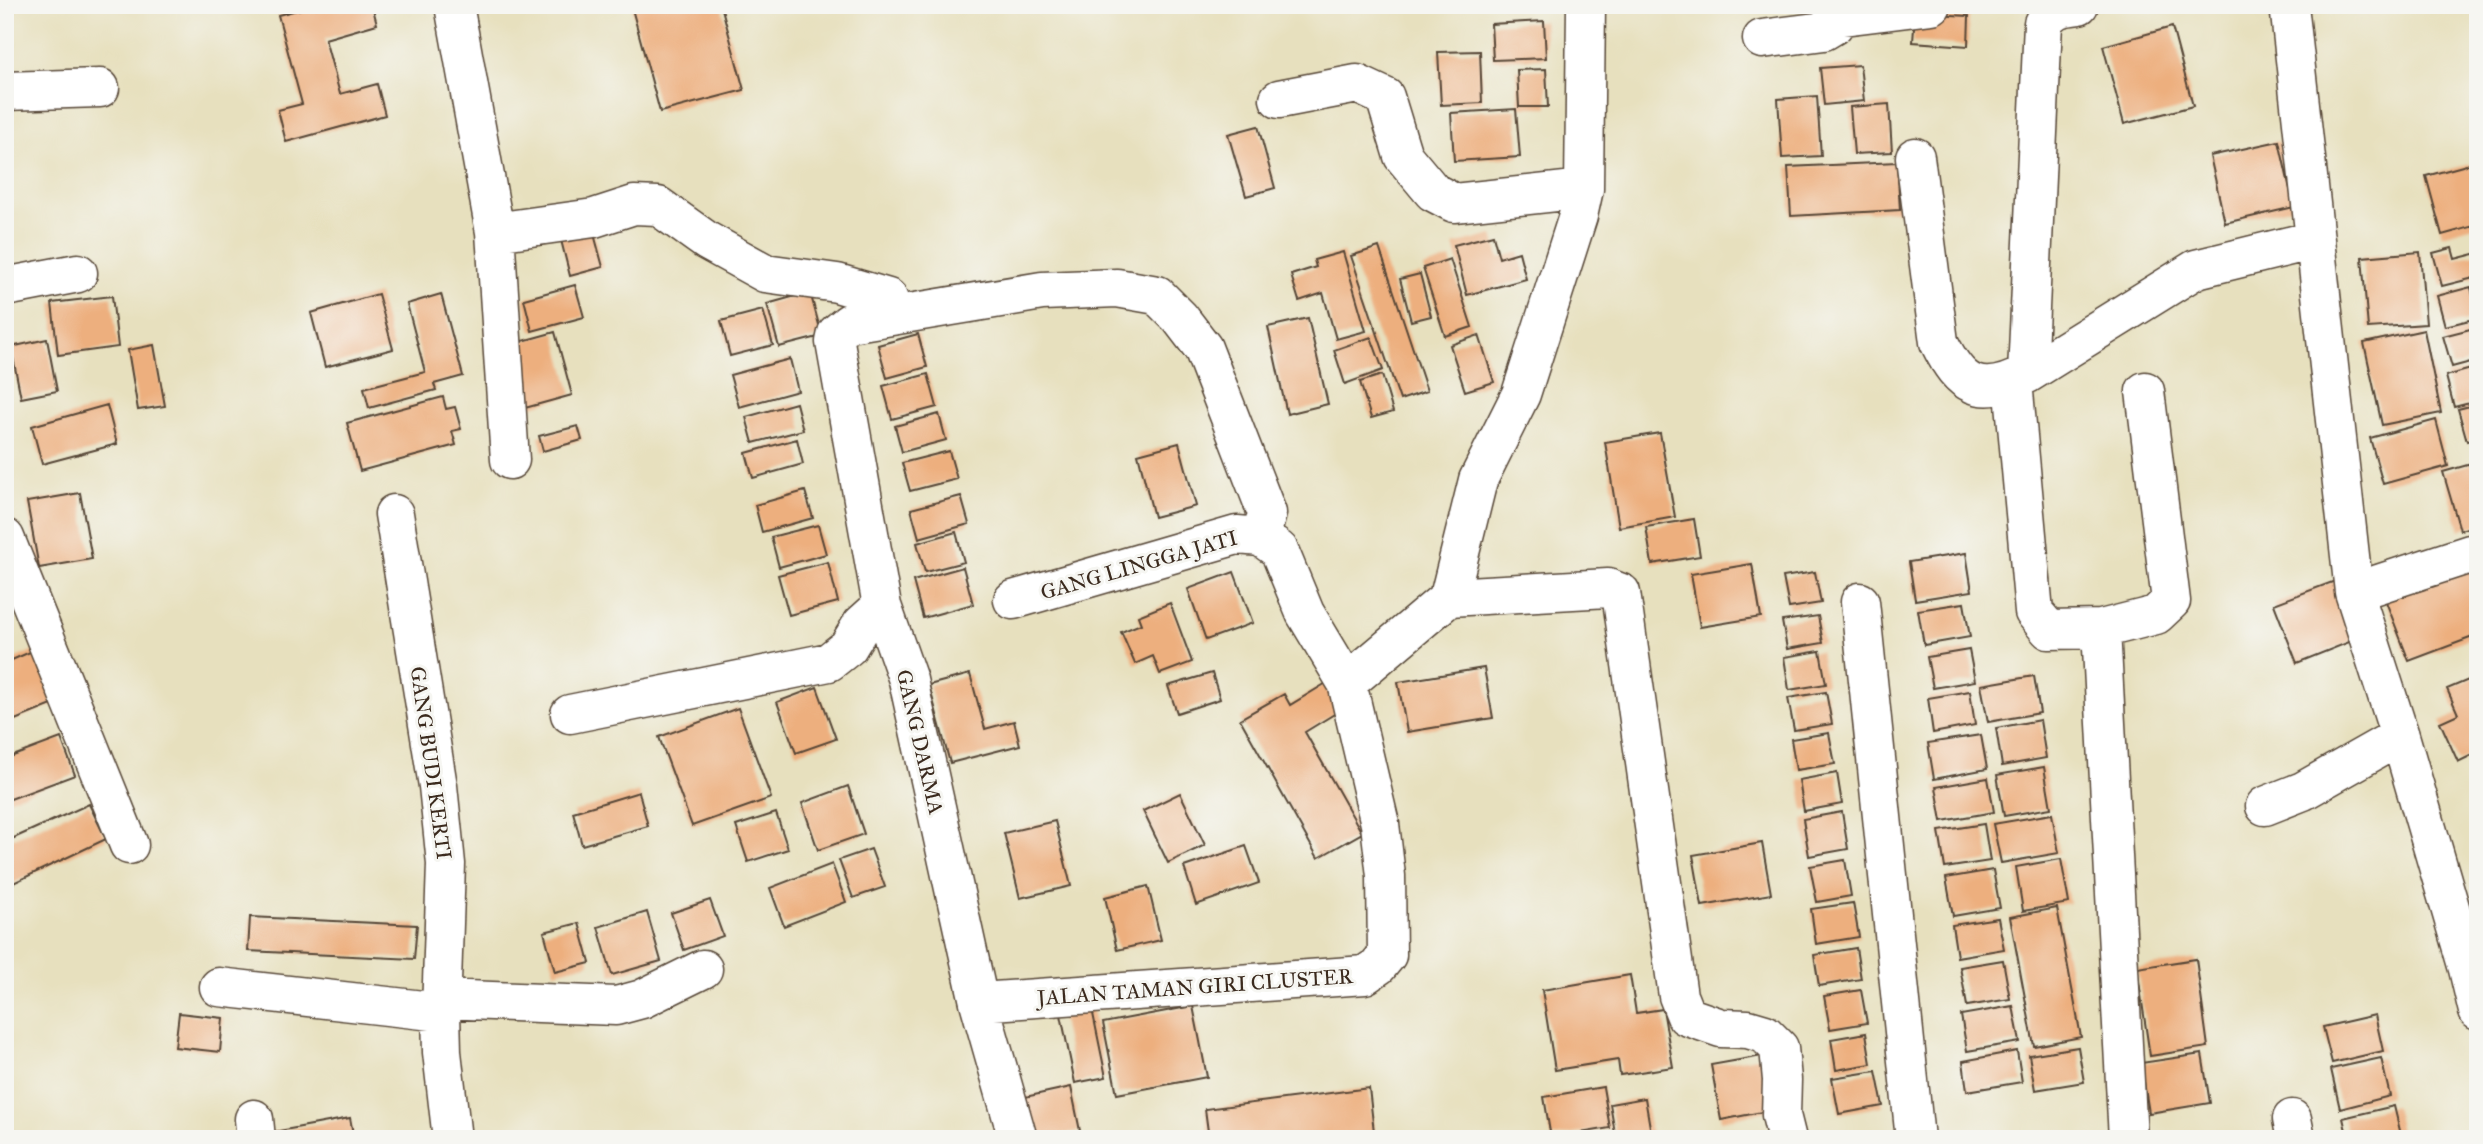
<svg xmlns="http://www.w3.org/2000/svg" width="2483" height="1144" font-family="'IM FELL Great Primer',serif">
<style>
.building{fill:#edaf7e}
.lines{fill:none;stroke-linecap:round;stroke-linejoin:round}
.minor-casing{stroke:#554536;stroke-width:41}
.minor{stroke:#fff;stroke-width:38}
.labels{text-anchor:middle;stroke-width:6;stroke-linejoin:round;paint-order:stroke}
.street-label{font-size:21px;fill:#3b2a1e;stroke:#f6f6f2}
</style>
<rect width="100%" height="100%" fill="#f6f6f2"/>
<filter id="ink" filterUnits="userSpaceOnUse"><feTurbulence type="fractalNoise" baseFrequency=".0143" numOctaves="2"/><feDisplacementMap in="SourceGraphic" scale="14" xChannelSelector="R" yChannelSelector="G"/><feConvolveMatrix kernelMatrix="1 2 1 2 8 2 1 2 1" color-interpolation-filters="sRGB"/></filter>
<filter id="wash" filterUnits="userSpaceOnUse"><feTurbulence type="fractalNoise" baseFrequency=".00686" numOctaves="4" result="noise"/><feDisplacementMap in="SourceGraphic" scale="28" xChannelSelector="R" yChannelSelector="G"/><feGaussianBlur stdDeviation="1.57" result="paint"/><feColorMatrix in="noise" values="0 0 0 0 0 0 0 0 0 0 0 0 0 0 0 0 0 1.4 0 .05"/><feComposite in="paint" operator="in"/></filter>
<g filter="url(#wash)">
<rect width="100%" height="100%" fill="#e7e0be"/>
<g id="blocks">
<path class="building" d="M 316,5 L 317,8 L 325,5 L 372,5 L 377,24 L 325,39 L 340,94 L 377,84 L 385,115 L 286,142 L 278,110 L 302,104 L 278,15 Z
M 631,5 L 721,5 L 744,90 L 660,112 Z
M 1915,13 L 1969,16 L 1968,46 L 1913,42 Z
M 1544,21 L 1546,58 L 1493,60 L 1491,24 Z
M 2172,27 L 2193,106 L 2124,124 L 2103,46 Z
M 1480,51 L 1482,103 L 1441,105 L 1438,52 Z
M 1860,65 L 1864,101 L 1824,105 L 1820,68 Z
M 1546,69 L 1548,107 L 1519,107 L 1517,70 Z
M 1817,96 L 1821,156 L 1782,158 L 1778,99 Z
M 1889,104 L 1892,152 L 1854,154 L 1850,107 Z
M 1516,109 L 1520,157 L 1454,161 L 1451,113 Z
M 1258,126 L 1275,188 L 1246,196 L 1228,134 Z
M 2279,141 L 2294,207 L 2225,223 L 2210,156 Z
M 1897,162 L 1900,210 L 1791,216 L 1788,167 Z
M 2470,164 L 2478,194 L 2478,225 L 2442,235 L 2426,176 Z
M 591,223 L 603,267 L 570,276 L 559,232 Z
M 1493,235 L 1499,258 L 1519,252 L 1526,279 L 1467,295 L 1454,245 Z
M 1379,247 L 1427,391 L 1400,400 L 1351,256 Z
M 2452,248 L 2455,259 L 2478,253 L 2478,277 L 2442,286 L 2433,253 Z
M 1343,252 L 1366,331 L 1336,339 L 1323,293 L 1299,301 L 1291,275 L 1316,267 L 1314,260 Z
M 2420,252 L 2426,324 L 2368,328 L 2362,257 Z
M 1450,259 L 1472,327 L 1445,336 L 1423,268 Z
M 1420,274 L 1431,316 L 1411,321 L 1400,279 Z
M 575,285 L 584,317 L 532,331 L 524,299 Z
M 2471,287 L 2478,318 L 2445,326 L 2437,296 Z
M 810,292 L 822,336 L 779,347 L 767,304 Z
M 378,294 L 393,349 L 325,367 L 311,313 Z
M 441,294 L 463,376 L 434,384 L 436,390 L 369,408 L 364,388 L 425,372 L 407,304 Z
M 112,296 L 118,347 L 58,355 L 52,303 Z
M 763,310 L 773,345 L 730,356 L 721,321 Z
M 1308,318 L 1328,404 L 1287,414 L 1268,327 Z
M 2478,327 L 2478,360 L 2452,367 L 2443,336 Z
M 2424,330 L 2441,413 L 2382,425 L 2364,343 Z
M 555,332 L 572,395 L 525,408 L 508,345 Z
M 918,334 L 927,367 L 887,378 L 878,345 Z
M 1479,335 L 1494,382 L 1465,391 L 1450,345 Z
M 1371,337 L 1383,370 L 1345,384 L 1334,350 Z
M 47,339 L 57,391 L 21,398 L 11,347 Z
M 154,345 L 165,406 L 138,410 L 128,350 Z
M 790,359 L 798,391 L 739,407 L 730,375 Z
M 2478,367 L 2478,401 L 2454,407 L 2446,376 Z
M 928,374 L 937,407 L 892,419 L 883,386 Z
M 1382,375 L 1393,412 L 1371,418 L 1360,382 Z
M 443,397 L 446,409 L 455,407 L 461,429 L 452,431 L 456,445 L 360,471 L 347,423 Z
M 796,403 L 803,430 L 753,443 L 746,417 Z
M 2478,404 L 2478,438 L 2467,441 L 2458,409 Z
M 107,405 L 117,444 L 42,464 L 32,426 Z
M 939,414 L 946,440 L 902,452 L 895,426 Z
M 2436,420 L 2448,466 L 2383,484 L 2370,438 Z
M 578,426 L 582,440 L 543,451 L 539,436 Z
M 1660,433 L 1675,517 L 1619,527 L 1605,442 Z
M 797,439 L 803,464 L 753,478 L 746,453 Z
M 1179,443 L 1196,506 L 1154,517 L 1138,454 Z
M 949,451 L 957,479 L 910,491 L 902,463 Z
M 2478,462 L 2478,525 L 2460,530 L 2443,472 Z
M 805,491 L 813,518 L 762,532 L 755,505 Z
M 80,493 L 92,559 L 39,568 L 27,502 Z
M 961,496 L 969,524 L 919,538 L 911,509 Z
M 1694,519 L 1700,556 L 1652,564 L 1646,527 Z
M 818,525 L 826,554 L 779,567 L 771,537 Z
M 956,532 L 964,562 L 925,572 L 917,543 Z
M 1966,553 L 1972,591 L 1915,600 L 1909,562 Z
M 828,562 L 838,602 L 789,615 L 778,575 Z
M 1752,564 L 1761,617 L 1700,627 L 1691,574 Z
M 2472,566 L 2478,581 L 2478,635 L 2409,661 L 2385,599 Z
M 963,567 L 973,604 L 923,618 L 913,581 Z
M 1234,572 L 1253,623 L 1206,640 L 1188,589 Z
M 1815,572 L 1821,603 L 1789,608 L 1783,577 Z
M 2335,581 L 2357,639 L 2297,663 L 2274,604 Z
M 1170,603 L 1192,662 L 1160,674 L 1153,656 L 1135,664 L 1121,632 L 1141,624 L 1138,616 Z
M 1964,603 L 1970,637 L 1924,645 L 1918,610 Z
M 1818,616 L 1823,643 L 1787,649 L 1782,621 Z
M 39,648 L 62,701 L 5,724 L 5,663 Z
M 1969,650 L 1975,681 L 1933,688 L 1927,657 Z
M 1820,651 L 1826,684 L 1789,690 L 1784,657 Z
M 1484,668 L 1493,718 L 1407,732 L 1398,682 Z
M 1212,673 L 1220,699 L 1177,713 L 1168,686 Z
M 970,674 L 985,729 L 1014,721 L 1020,745 L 950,763 L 929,685 Z
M 2034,676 L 2040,713 L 1988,722 L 1981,685 Z
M 2478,676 L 2478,758 L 2476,753 L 2458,762 L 2440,722 L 2458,714 L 2447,689 Z
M 1328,682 L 1344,708 L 1305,732 L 1362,833 L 1318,858 L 1240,719 L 1284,694 L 1290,705 Z
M 817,687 L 836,739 L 796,753 L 777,702 Z
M 1970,691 L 1975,725 L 1933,733 L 1928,698 Z
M 1826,692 L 1832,724 L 1794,730 L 1788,698 Z
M 738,708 L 771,798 L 692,826 L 659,737 Z
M 2040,720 L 2046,758 L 2002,766 L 1996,728 Z
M 1829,733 L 1835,764 L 1796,770 L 1791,739 Z
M 1981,735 L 1987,769 L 1934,779 L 1928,743 Z
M 61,738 L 75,775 L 5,801 L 5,759 Z
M 2044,767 L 2051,808 L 2004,816 L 1997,775 Z
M 1837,773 L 1842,804 L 1804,811 L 1799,780 Z
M 1988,778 L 1994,812 L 1942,821 L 1936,787 Z
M 848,786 L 864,834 L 818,850 L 802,803 Z
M 639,792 L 648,826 L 582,845 L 573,812 Z
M 1180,793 L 1205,845 L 1168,863 L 1143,811 Z
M 89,804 L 106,839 L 5,887 L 5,842 Z
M 1842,812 L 1848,849 L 1809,856 L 1803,819 Z
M 776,813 L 788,849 L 748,862 L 736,826 Z
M 2052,814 L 2059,853 L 2001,863 L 1993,824 Z
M 1055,821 L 1071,886 L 1020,898 L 1004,833 Z
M 1984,824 L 1990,861 L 1945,868 L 1939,831 Z
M 1762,843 L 1771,894 L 1702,906 L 1693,855 Z
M 1246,846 L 1259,883 L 1196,905 L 1184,867 Z
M 871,849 L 885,887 L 853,898 L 839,860 Z
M 2061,859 L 2069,903 L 2023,911 L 2016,867 Z
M 1845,860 L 1851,896 L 1817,902 L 1810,866 Z
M 832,864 L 846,902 L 784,926 L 770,888 Z
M 1993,870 L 2000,908 L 1953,916 L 1946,878 Z
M 1148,886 L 1161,940 L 1117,950 L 1105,897 Z
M 710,900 L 723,936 L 684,950 L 671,913 Z
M 1853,903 L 1859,937 L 1816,944 L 1811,909 Z
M 2057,908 L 2081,1037 L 2034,1046 L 2010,917 Z
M 647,912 L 661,961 L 612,975 L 598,927 Z
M 250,917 L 417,925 L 414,959 L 248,951 Z
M 1998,918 L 2004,949 L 1957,957 L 1952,925 Z
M 579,923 L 590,963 L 555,972 L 544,932 Z
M 1856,948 L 1861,979 L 1819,986 L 1814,955 Z
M 2196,959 L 2208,1047 L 2150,1056 L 2137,968 Z
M 2003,960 L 2010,999 L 1967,1006 L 1960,967 Z
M 1630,975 L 1636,1013 L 1663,1009 L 1673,1067 L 1620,1075 L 1618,1060 L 1555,1070 L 1542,990 Z
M 1861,990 L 1867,1023 L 1830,1029 L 1824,996 Z
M 1090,999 L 1106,1077 L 1075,1083 L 1059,1005 Z
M 1193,1006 L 1207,1077 L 1117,1094 L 1103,1023 Z
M 2013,1006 L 2020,1042 L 1967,1051 L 1961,1015 Z
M 179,1013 L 223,1018 L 220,1052 L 175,1047 Z
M 2375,1015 L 2383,1051 L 2332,1063 L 2323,1027 Z
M 1866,1033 L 1871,1064 L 1836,1070 L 1831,1039 Z
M 2078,1047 L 2084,1082 L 2035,1090 L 2029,1055 Z
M 2017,1051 L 2022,1082 L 1967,1091 L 1963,1061 Z
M 2202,1054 L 2210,1103 L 2149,1113 L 2141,1063 Z
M 1762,1056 L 1772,1110 L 1721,1120 L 1711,1065 Z
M 2381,1058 L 2390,1096 L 2340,1109 L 2331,1069 Z
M 1876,1071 L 1883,1106 L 1839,1114 L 1832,1078 Z
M 1071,1087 L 1080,1131 L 1033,1139 L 1025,1097 Z
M 1603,1087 L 1610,1128 L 1551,1138 L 1544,1097 Z
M 1369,1088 L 1374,1132 L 1321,1139 L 1209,1139 L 1205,1109 Z
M 1645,1098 L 1652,1139 L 1616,1139 L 1610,1104 Z
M 2394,1106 L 2402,1139 L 2348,1139 L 2343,1118 Z
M 350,1118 L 354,1139 L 269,1139 L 268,1133 Z"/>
</g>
</g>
<g filter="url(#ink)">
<use href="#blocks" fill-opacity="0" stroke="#554536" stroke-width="2"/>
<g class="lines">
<defs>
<path id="minor" d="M 454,5 L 495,232 L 510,460
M 2289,5 L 2354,592 L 2400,736 L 2468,969 L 2478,1011
M 1835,17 L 1932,5
M 1762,39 L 1824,31 L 1834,25 L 1833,5
M 5,91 L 100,88
M 1279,99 L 1357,84 L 1385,97 L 1403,156 L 1433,192 L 1454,203 L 1584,189
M 1915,157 L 1939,342 C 1961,387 1980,398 2027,374 L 2196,269 L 2314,240
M 495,232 L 594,218 L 634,205 L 658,206 L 707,241 L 765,273 L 837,283 L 888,298 L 895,314
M 5,287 L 78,273
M 2027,374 L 2043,23 C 2052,8 2062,7 2079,5
M 2013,381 L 2034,612 L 2049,630 L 2101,629 L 2156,615 L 2171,601 L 2145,391
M 394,514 L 438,786 L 443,834 L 446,864 L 441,1012 L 442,1052 L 452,1139
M 5,538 L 129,845
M 2354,592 L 2470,554 L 2478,553
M 1449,597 L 1608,588 L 1621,593 L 1678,996 L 1686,1016 L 1721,1028 L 1748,1029 L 1765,1034 L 1779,1048 L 1782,1080 L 1781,1115 L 1787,1139
M 1013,600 L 1237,535 L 1261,537 L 1279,550 L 1305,613 L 1347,683
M 1860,602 L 1915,1139
M 2101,629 L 2128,1139
M 570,714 L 829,662 L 848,647 L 862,624 L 882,606
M 2265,806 L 2303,791 L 2400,736
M 219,987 L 441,1012
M 441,999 L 616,1006 L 642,999 L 703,969
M 979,1002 L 1365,975 L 1378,966 L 1387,955 L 1386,876 L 1380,824 L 1347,683 L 1449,597 L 1478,480 L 1521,394 L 1578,216 L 1584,189 L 1586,5
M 254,1119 L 256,1139
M 2292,1119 L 2296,1139
M 1018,1139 L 979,1002 L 908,680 L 882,606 L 835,342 L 837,333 L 849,323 L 1042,291 L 1117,288 L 1157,295 L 1180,318 L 1203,348 L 1267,513 L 1261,537"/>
</defs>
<use href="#minor" class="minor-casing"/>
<use href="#minor" class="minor"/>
</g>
</g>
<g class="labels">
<g class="street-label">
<text transform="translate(1139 565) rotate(-16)" y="7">GANG LINGGA JATI</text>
<text transform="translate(920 742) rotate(77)" y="7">GANG DARMA</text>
<text transform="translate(431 763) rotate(82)" y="7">GANG BUDI KERTI</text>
<text transform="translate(1195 987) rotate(-4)" y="7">JALAN TAMAN GIRI CLUSTER</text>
</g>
</g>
<rect width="2483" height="1144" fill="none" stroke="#f6f6f2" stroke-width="28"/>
</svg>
